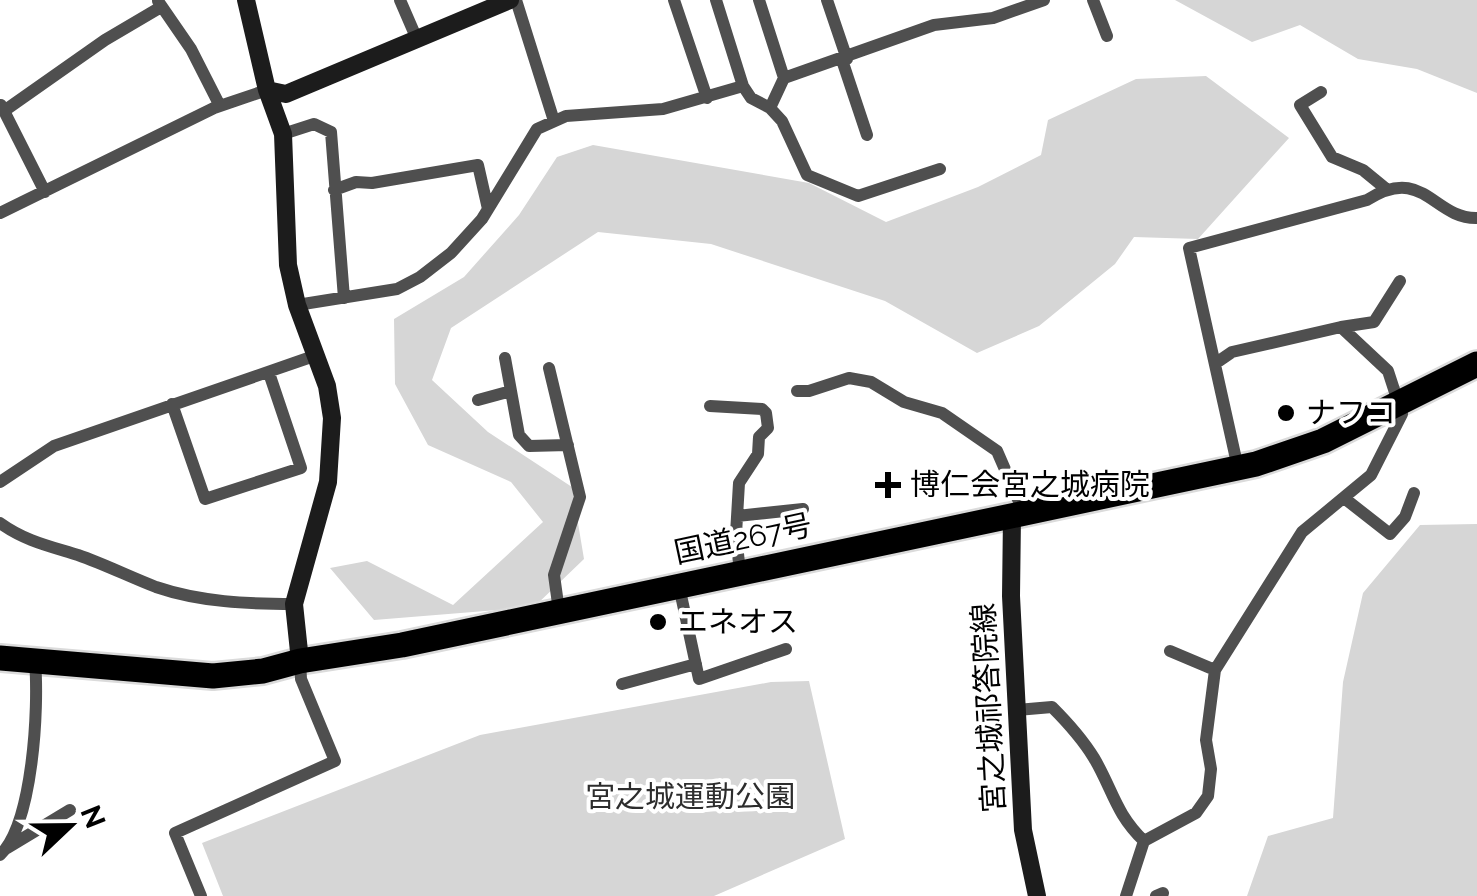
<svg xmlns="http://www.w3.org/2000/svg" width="1477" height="896" font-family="Raleway,'Noto Sans JP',sans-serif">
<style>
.green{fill:#d6d6d6}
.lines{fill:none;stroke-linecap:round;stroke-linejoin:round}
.highway-casing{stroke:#dbdbdb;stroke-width:30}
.street{stroke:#4f4f4f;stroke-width:12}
.secondary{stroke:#1c1c1c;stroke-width:18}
.highway{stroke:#000;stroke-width:25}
.poi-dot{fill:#000;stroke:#fff;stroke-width:4}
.labels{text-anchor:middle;stroke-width:8;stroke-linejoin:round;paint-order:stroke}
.poi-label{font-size:30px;fill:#000;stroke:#fff;text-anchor:start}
.street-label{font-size:30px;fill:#000;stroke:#fff}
.park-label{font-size:30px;fill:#2d2d2d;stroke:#fff}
</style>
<rect width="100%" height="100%" fill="#fff"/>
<path class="green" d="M 1175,0 L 1477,0 L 1477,93 L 1417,69 L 1358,59 L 1300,25 L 1252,42 Z
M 1206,76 L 1289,138 L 1198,239 L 1134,237 L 1115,264 L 1039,326 L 977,353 L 885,301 L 711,244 L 598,232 L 451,328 L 432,380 L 488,432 L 572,487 L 584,559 L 534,607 L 374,620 L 330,568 L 367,561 L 453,605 L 543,522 L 511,482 L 428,445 L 395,384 L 394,319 L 464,277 L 519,215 L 557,157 L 593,145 L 809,183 L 886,222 L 978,187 L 1041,155 L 1048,120 L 1136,79 Z
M 1477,524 L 1477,896 L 1247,896 L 1268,836 L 1333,818 L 1343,682 L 1363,593 L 1420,525 Z
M 809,681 L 845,839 L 714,896 L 223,896 L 202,843 L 480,735 L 771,682 Z"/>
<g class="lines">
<defs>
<path id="highway" d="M 0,658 L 213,676 L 263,671 L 300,661 L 402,645 L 1256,464 L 1323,441 L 1477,364"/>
</defs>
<use href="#highway" class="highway-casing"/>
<path class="street" d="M 400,0 L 416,37
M 516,0 L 554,121
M 674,0 L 707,98
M 716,0 L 743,86 L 751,98 L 770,108 L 784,78 L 934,25 L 993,18 L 1044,0
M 759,0 L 784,78
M 827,0 L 847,59
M 1093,0 L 1107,36
M 158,1 L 191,49 L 220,106
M 842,60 L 867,135
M 1321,92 L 1300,105 L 1332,157 L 1363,170 L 1385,188
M 1,105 L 45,192
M 770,108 L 782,121 L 807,175 L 858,196 L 940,169
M 4,111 L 105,40 L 161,7
M 283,134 L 314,124 L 331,132 L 344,298
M 334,190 L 356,182 L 372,183 L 478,165 L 488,209
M 0,213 L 214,108 L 267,90
M 297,305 L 397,289 L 420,277 L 451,253 L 482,219 L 537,129 L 566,116 L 663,109 L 743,86
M 1341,327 L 1374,322 L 1400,281
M 505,358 L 519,435 L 529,446 L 568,445
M 549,368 L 580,497 L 554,575 L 559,611
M 797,391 L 809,391 L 849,378 L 871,382 L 904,402 L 942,413 L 997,451 L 1024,513
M 478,400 L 511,391
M 172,404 L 205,499 L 301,468 L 269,373
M 710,406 L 762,409 L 766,413 L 768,428 L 759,437 L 758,454 L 739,483 L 736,534 L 740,573
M 1238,468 L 1189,248 L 1367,200 C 1424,164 1433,219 1477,218
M 0,482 L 54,446 L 314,356
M 1344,498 L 1390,534 L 1405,517 L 1414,493
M 737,516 L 803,509
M 0,523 C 25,541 49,546 78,555 C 104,564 130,577 156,587 C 200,602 248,604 294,604
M 679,586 L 699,679 L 786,649
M 1170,651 L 1215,670
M 622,684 L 696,664
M 1017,710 L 1052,707 C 1067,722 1083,740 1094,758 C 1113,790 1115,813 1144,841
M 7,848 L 70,810
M 0,855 C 33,824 39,707 35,662
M 201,896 L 175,833 L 335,761 L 301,679 L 300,661
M 1126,896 L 1144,841 L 1196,813 L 1208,796 L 1211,769 L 1206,740 L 1215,670 L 1302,532 L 1371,475 L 1402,414 L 1388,371 L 1341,327 L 1232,352 L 1216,363
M 1156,896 L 1163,893"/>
<path class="secondary" d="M 246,0 L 267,90 L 283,134 L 288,265 L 297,305 L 327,386 L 332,418 L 328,482 L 294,604 L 300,661
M 267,90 L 286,94 L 510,0
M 1012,516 L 1011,596 L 1023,830 L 1037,896"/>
<use href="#highway" class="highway"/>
</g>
<g class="poi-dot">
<circle cx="1286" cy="413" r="10"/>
<path d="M883 470h10v10h10v10h-10v10h-10v-10h-10v-10h10z"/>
<circle cx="658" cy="622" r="10"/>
</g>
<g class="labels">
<g class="poi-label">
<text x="1306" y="423">ナフコ</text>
<text x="910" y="495">博仁会宮之城病院</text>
<text x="678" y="632">エネオス</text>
</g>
<g class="street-label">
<text transform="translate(743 539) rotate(-12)" y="10">国道267号</text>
<text transform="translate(989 708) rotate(-93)" y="10">宮之城祁答院線</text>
</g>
<g class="park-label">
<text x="690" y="807">宮之城運動公園</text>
</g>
</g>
<g transform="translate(70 826) rotate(68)" stroke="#ffffff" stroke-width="8" paint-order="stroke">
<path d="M0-8L18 38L0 25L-18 38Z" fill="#000000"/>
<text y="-15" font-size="28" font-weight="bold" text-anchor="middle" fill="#000000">N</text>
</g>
</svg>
